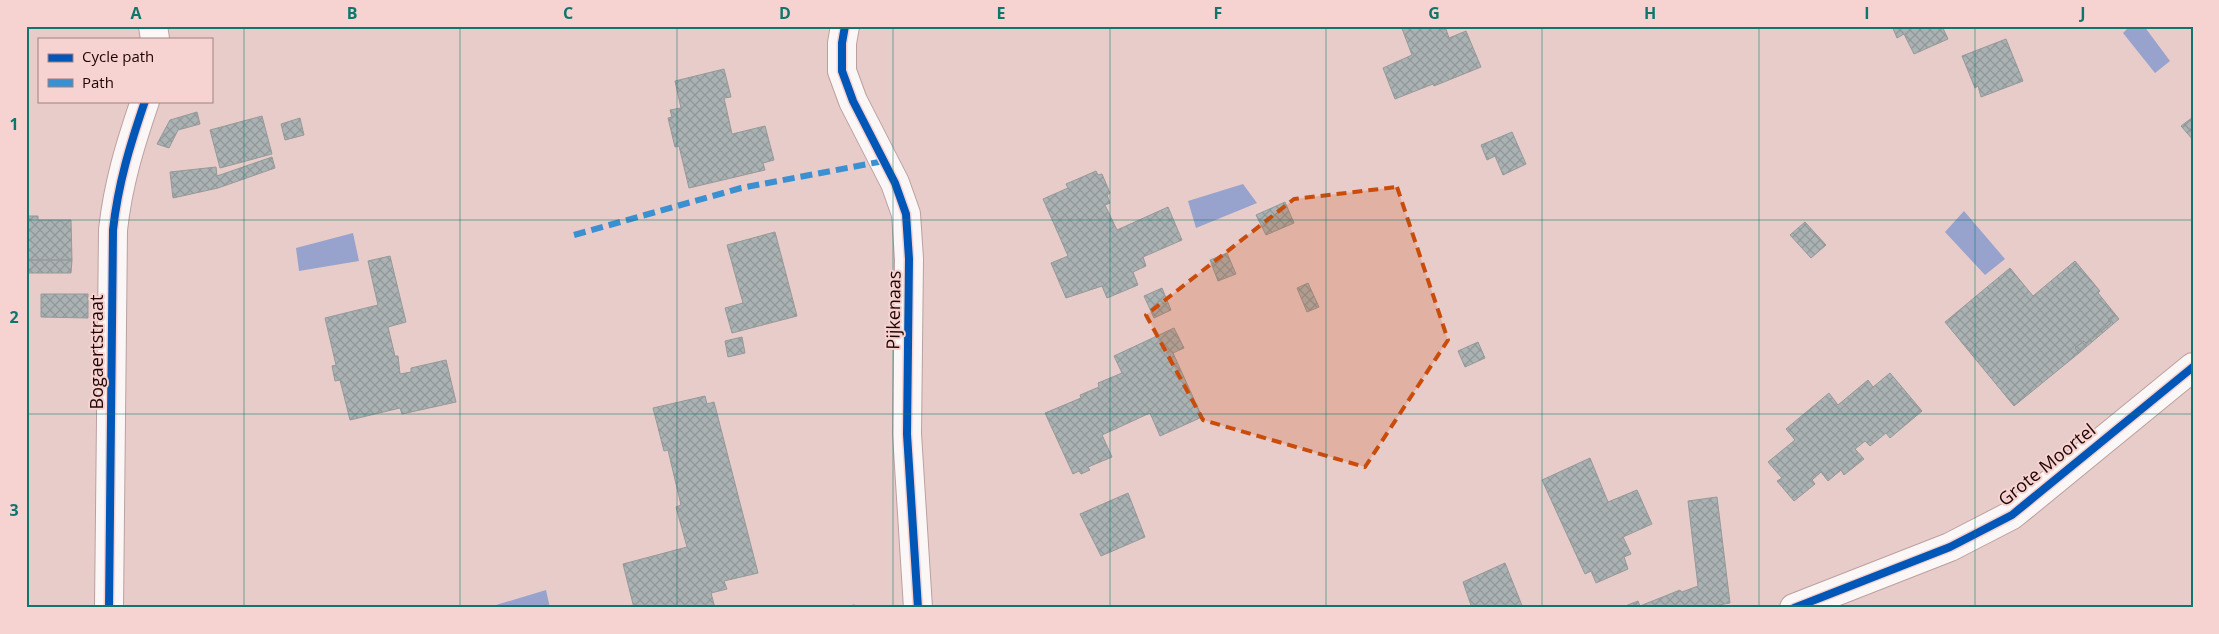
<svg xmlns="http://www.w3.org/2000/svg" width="2219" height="634" font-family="'Open Sans',sans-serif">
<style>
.water{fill:#97a3cc}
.building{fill:url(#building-cross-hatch);stroke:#969999}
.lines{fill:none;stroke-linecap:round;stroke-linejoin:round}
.minor-casing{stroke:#bba09f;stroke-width:30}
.minor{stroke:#fcf7f7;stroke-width:28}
.quiet{stroke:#3a90d1;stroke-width:6;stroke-dasharray:12 6;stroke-linecap:butt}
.cycleway-casing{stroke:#f6d3d0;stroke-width:11}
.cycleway{stroke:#0057b8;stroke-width:8}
.marked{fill:#ca4c0b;fill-opacity:0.2;stroke:#ca4c0b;stroke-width:4;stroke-dasharray:10 6;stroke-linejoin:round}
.grid{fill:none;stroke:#0f766e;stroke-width:1;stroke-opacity:0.55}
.labels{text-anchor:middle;stroke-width:4;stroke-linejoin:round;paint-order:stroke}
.street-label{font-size:18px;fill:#1f0404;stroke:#f6d3d0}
.neatline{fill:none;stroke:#0f766e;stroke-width:2}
.grid-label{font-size:16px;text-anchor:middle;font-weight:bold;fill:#0f766e}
</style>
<defs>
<pattern id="building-cross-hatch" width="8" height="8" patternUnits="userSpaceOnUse" patternTransform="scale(1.25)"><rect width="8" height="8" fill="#aab2b3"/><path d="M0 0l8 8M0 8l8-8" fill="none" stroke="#929798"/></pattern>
</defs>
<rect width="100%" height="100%" fill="#e8ccca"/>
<path class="water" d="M 2130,26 L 2144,26 L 2170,61 L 2155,73 L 2123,33 Z
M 1243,184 L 1257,203 L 1196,228 L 1188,201 Z
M 1964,211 L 2005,259 L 1985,275 L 1945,232 Z
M 353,233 L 359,261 L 299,271 L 296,248 Z
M 546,590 L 550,608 L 486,608 Z"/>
<path class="building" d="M 1401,26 L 1441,26 L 1442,30 L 1446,29 L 1449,38 L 1466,31 L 1481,67 L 1434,86 L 1433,84 L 1395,99 L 1383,68 L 1412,55 Z
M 1892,26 L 1942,26 L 1948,39 L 1914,54 L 1904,34 L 1897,38 Z
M 2006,39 L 2023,81 L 1981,97 L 1978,86 L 1975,88 L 1962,56 Z
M 724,69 L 731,97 L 724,98 L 732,134 L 765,126 L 774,160 L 763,163 L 765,170 L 689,188 L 679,146 L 675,147 L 668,118 L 672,117 L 670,110 L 681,108 L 675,81 Z
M 197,112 L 200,124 L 178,130 L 169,148 L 157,144 L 170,120 Z
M 262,116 L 272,154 L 220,168 L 210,130 Z
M 2193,117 L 2193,140 L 2181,126 Z
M 300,118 L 304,135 L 285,140 L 281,124 Z
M 1512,132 L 1526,164 L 1503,175 L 1495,156 L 1487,160 L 1481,145 Z
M 272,157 L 275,168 L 218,188 L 173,198 L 170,172 L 216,167 L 217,176 Z
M 1096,171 L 1098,175 L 1102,174 L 1110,193 L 1107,195 L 1110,203 L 1105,205 L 1117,230 L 1168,207 L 1182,240 L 1143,257 L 1146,266 L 1133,272 L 1138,285 L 1107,298 L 1102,286 L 1066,298 L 1051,263 L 1068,256 L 1043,199 L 1068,188 L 1066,184 Z
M 1285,202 L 1294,223 L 1266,235 L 1256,215 Z
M 26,216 L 38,216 L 38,220 L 71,220 L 72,260 L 26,260 Z
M 1805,222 L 1826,245 L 1811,258 L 1790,235 Z
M 775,232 L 797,316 L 732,333 L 725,308 L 743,303 L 727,245 Z
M 1227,253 L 1236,274 L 1218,281 L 1210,260 Z
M 390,256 L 406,322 L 388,327 L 395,356 L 398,356 L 400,374 L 411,372 L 411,368 L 446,360 L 456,402 L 402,414 L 400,408 L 350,420 L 340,380 L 335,381 L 332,366 L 336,365 L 325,318 L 378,305 L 368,261 Z
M 26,260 L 72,260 L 71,273 L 26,273 Z
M 2075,261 L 2100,291 L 2098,293 L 2115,314 L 2108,320 L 2111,323 L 2086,343 L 2084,341 L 2075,348 L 2079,353 L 2014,406 L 1945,322 L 2010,268 L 2033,296 Z
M 1308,283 L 1319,307 L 1307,312 L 1297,288 Z
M 1162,288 L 1171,310 L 1154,318 L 1144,296 Z
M 41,294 L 88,294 L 88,318 L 41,317 Z
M 2115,314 L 2119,319 L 2079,353 L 2075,348 L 2084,341 L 2086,343 L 2111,323 L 2108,320 Z
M 1174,328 L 1184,348 L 1173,353 L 1202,417 L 1160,436 L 1150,413 L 1102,435 L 1112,457 L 1088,467 L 1090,470 L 1081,474 L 1079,471 L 1073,474 L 1045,413 L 1081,398 L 1080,395 L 1099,387 L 1098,383 L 1122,373 L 1114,356 Z
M 742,337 L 745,353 L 728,357 L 725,341 Z
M 1478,342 L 1485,358 L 1465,367 L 1458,351 Z
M 1890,373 L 1922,411 L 1890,438 L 1886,433 L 1870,446 L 1865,441 L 1855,449 L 1864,459 L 1844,475 L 1841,470 L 1828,481 L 1821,472 L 1812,480 L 1815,484 L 1794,501 L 1777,481 L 1782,478 L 1768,462 L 1795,440 L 1786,429 L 1829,393 L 1838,405 L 1868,380 L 1873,387 Z
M 705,396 L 707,404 L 714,402 L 758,573 L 724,581 L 727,589 L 711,593 L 715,608 L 634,608 L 623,564 L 687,547 L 676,507 L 681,505 L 668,450 L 664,451 L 653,408 Z
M 1590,458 L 1608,502 L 1637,490 L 1652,524 L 1623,537 L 1631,554 L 1624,557 L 1628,569 L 1596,583 L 1591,571 L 1585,574 L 1542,480 Z
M 1128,493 L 1145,537 L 1101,556 L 1080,514 Z
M 1717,497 L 1730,603 L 1702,608 L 1620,608 L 1638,601 L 1640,606 L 1680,590 L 1682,592 L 1698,586 L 1688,501 Z
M 1505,563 L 1523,608 L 1472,608 L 1463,582 Z
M 855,605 L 855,608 L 831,608 Z"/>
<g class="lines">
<defs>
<path id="minor" d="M 153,26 L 155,39
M 845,26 L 842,43 L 842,71 L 853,101 L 895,183 L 906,214 L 909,259 L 907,434 L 918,608
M 109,608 L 113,230 C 118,184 130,145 145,101
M 1794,608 L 1950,547 L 2012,515 L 2193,367"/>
</defs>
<use href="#minor" class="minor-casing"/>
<use href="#minor" class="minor"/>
<path class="quiet" d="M 574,235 L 741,188 L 884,161"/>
<defs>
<path id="cycleway" d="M 845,26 L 842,43 L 842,71 L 853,101 L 895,183 L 906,214 L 909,259 L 907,434 L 918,608
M 109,608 L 113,230 C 118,184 130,145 145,101
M 1794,608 L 1950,547 L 2012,515 L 2193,367"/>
</defs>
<use href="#cycleway" class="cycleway-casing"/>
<use href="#cycleway" class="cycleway"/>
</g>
<path class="marked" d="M 1397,187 L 1448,340 L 1365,467 L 1203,420 L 1146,315 L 1294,199 Z"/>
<path class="grid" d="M 244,26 L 244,608M 460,26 L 460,608M 677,26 L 677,608M 893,26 L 893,608M 1110,26 L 1110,608M 1326,26 L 1326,608M 1542,26 L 1542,608M 1759,26 L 1759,608M 1975,26 L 1975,608M 26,220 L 2193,220M 26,414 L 2193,414"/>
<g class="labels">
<g class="street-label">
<text transform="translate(894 310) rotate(-89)" y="6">Pijkenaas</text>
<text transform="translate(97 352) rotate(-90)" y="6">Bogaertstraat</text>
<text transform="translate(2047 465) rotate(-39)" y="6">Grote Moortel</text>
</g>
</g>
<rect width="2219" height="634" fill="none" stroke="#f6d3d0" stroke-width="55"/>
<rect x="38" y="38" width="175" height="65" fill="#f6d3d0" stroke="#a0807e"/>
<rect x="48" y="54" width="25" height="8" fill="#0057b8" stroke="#a0807e"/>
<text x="82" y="62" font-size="15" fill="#1f0404">Cycle path</text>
<rect x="48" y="79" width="25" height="8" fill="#3a90d1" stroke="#a0807e"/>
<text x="82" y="88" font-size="15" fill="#1f0404">Path</text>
<rect x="28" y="28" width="2164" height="578" class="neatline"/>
<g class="grid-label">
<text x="136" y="19">A</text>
<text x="352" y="19">B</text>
<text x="568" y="19">C</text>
<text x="785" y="19">D</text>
<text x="1001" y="19">E</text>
<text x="1218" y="19">F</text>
<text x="1434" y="19">G</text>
<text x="1650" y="19">H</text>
<text x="1867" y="19">I</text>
<text x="2083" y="19">J</text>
<text x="14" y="130">1</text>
<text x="14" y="323">2</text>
<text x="14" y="516">3</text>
</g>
</svg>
